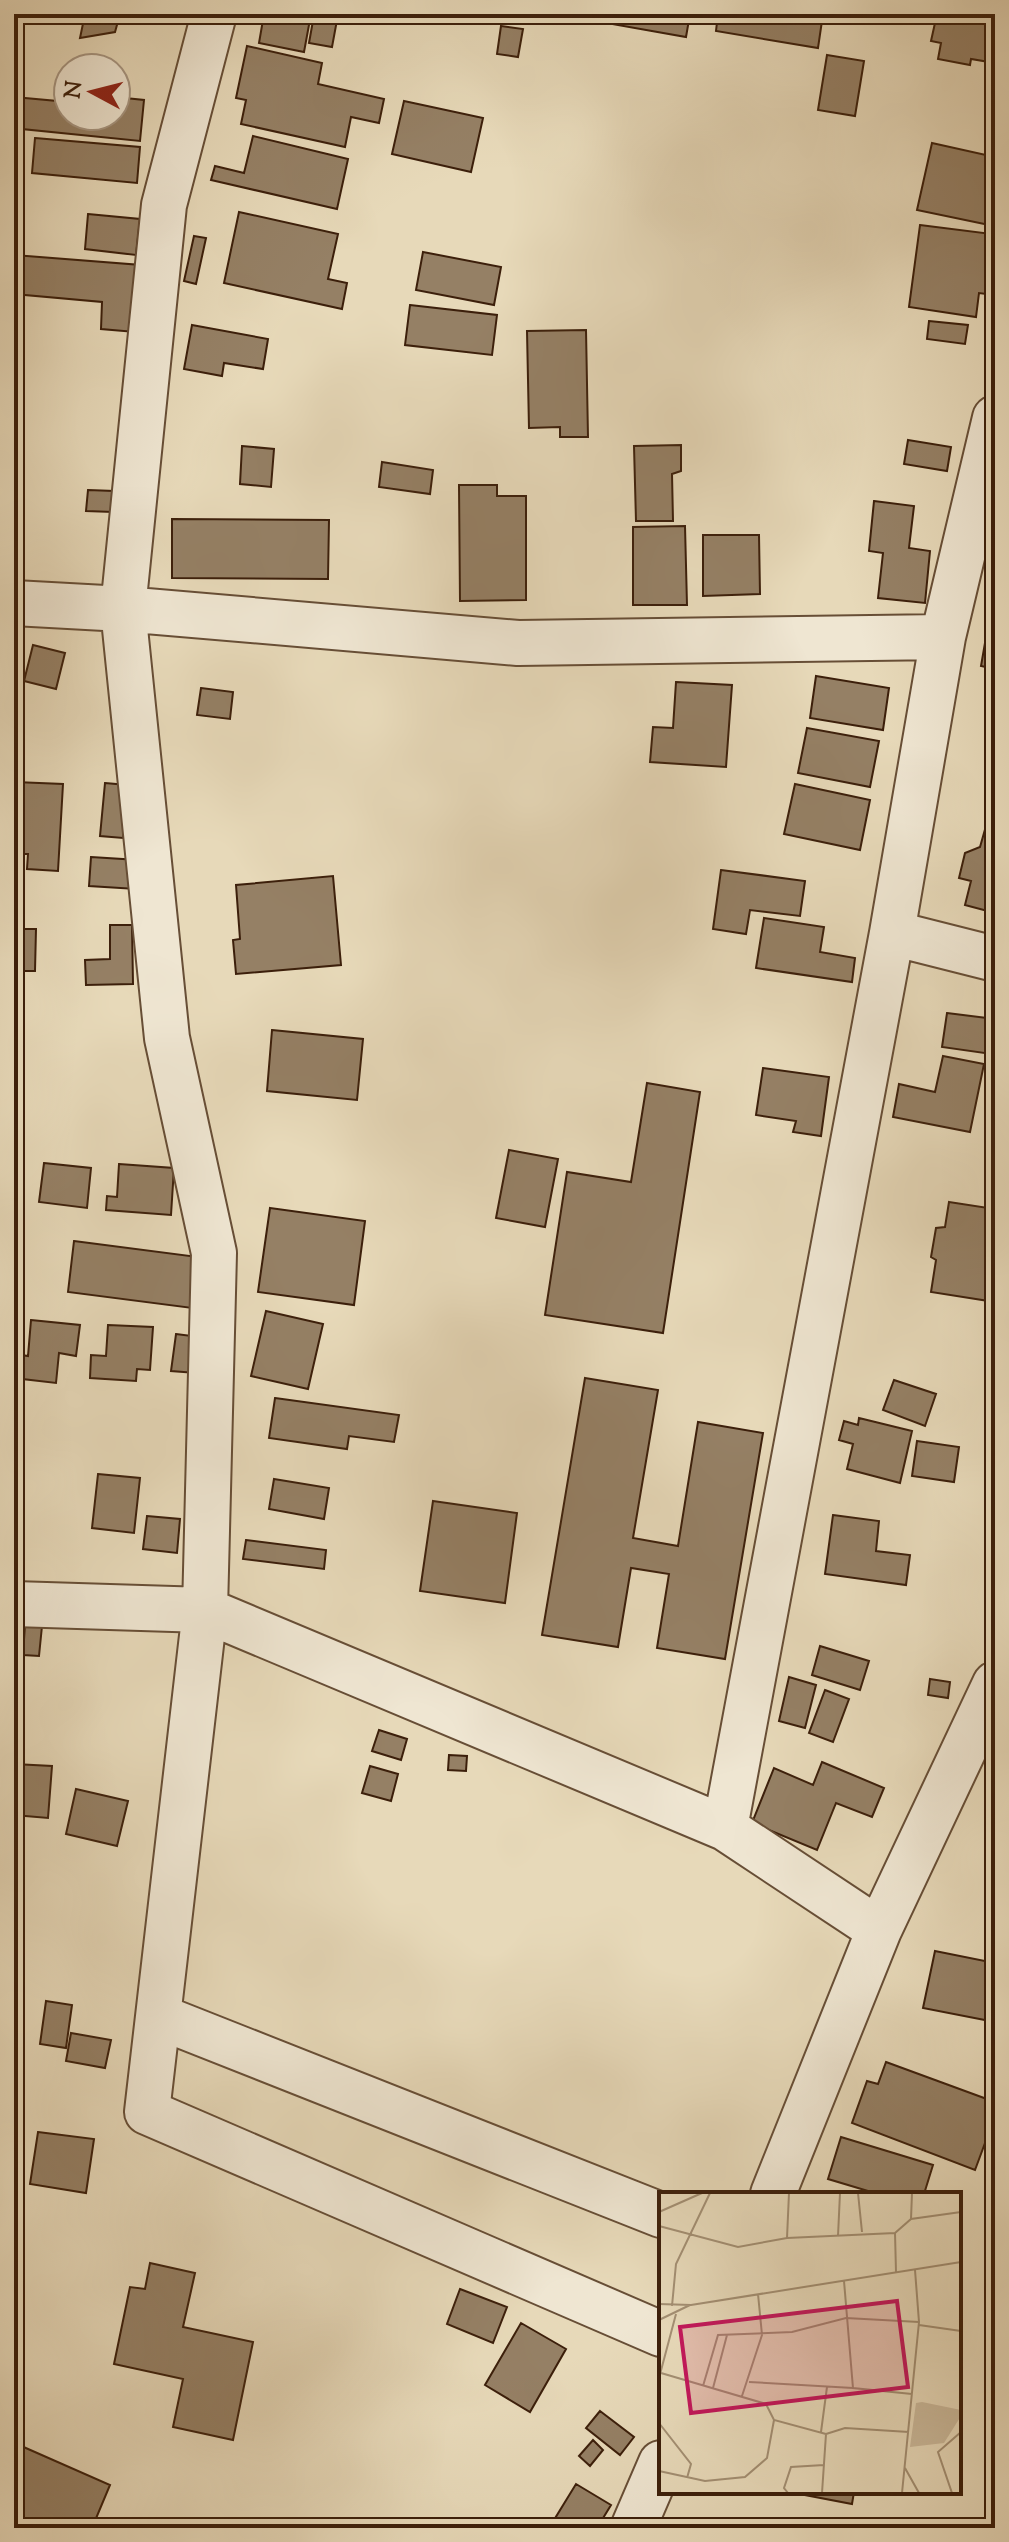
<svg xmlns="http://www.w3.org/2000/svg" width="1009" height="2542" font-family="'Sorts Mill Goudy',serif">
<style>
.building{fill:#958065;stroke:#3c1f0b;stroke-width:2}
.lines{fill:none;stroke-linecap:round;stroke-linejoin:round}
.street-casing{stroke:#674e36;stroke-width:48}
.street{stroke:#efe6d2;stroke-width:44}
.inset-road{fill:none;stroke:#a38f73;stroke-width:2}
.view{fill:#c2185b;fill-opacity:0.15;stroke:#c2185b;stroke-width:4}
.inset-edge{fill:none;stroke:#3c1f0b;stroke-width:4}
</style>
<rect width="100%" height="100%" fill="#e7d9b9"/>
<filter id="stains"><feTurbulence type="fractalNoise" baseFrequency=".0025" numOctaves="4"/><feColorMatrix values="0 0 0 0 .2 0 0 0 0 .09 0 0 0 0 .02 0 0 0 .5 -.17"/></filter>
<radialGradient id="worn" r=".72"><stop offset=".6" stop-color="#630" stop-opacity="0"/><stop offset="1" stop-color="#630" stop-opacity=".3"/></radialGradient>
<path class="building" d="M 85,14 L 120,14 L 115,32 L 80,38 Z
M 264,14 L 311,14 L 304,52 L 259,43 Z
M 613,14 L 690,14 L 686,37 L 612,24 Z
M 718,14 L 823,14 L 818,48 L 716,31 Z
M 937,14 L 995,14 L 995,63 L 971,59 L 970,65 L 938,59 L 941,43 L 931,41 Z
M 314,15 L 337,20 L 332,47 L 309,43 Z
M 501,26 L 523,29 L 518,57 L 497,54 Z
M 247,46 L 322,63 L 318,84 L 384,99 L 379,123 L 351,117 L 345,147 L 241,124 L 246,100 L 236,98 Z
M 827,55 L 864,61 L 855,116 L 818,110 Z
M 14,97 L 68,102 L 68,116 L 116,116 L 116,97 L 144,100 L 140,141 L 22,129 L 22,123 L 14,123 Z
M 404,101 L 483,118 L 471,172 L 392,154 Z
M 253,136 L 348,159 L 337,209 L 211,180 L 215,166 L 244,173 Z
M 35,138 L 140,147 L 137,183 L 32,173 Z
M 932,143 L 995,157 L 994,226 L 917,210 Z
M 239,212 L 338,234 L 328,279 L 347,283 L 342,309 L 224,283 Z
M 88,214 L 140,219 L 136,255 L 85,249 Z
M 920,225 L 992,234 L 988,259 L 995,260 L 995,295 L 979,293 L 976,317 L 909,307 Z
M 194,236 L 206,238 L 196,284 L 184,281 Z
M 423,252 L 501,267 L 494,305 L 416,290 Z
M 14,255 L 141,265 L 135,332 L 101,329 L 102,302 L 14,294 Z
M 410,305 L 497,315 L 492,355 L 405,345 Z
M 929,321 L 968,325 L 965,344 L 927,339 Z
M 192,325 L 268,339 L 263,369 L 224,363 L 222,376 L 184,369 Z
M 586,330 L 588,437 L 560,437 L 560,427 L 529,428 L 527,331 Z
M 908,440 L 951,447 L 947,471 L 904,464 Z
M 681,445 L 681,471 L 672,474 L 673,521 L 636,521 L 634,446 Z
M 242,446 L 274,449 L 271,487 L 240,484 Z
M 382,462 L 433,470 L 430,494 L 379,487 Z
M 459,485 L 497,485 L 497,496 L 526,496 L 526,600 L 460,601 Z
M 88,490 L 114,491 L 113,512 L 86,511 Z
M 874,501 L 914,506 L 909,548 L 930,551 L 925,603 L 878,598 L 883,553 L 869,551 Z
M 172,519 L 329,520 L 328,579 L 172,578 Z
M 685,526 L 687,605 L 633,605 L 633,527 Z
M 703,535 L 759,535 L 760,594 L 703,596 Z
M 985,643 L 995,645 L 995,669 L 981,666 Z
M 33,645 L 65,653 L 56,689 L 24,681 Z
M 816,676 L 889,688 L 883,730 L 810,718 Z
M 676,682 L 732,685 L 726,767 L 650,762 L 653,727 L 673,728 Z
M 201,688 L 233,692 L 230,719 L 197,715 Z
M 807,728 L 879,741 L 870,787 L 798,773 Z
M 15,782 L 63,784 L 58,871 L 27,869 L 28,854 L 19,854 L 21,825 L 14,824 Z
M 105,783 L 127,785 L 123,838 L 100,836 Z
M 795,784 L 870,800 L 860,850 L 784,834 Z
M 986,826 L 995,828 L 995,913 L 965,905 L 971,881 L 959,878 L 965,853 L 980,847 Z
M 91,857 L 138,860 L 136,889 L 89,886 Z
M 721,870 L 805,881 L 800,916 L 750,910 L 746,934 L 713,929 Z
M 333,876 L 341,965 L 236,974 L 233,940 L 240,939 L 236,885 Z
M 764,918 L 824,927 L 820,952 L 855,958 L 852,982 L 756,968 Z
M 110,925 L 132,925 L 133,984 L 86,985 L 85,960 L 110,959 Z
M 14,929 L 36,929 L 35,971 L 14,971 Z
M 14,988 L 24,988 L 23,1021 L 14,1020 Z
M 947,1013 L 995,1019 L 995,1064 L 990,1064 L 992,1054 L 942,1047 Z
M 272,1030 L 363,1039 L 357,1100 L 267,1091 Z
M 943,1056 L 984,1064 L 970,1132 L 893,1117 L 899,1084 L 935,1092 Z
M 763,1068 L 829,1077 L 821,1136 L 793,1132 L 796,1121 L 756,1115 Z
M 647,1083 L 700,1092 L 663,1333 L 545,1315 L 567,1172 L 631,1182 Z
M 509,1150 L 558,1159 L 545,1227 L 496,1218 Z
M 44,1163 L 91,1168 L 87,1208 L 39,1202 Z
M 119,1164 L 174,1168 L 171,1215 L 106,1210 L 107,1196 L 117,1197 Z
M 949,1202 L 995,1209 L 995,1302 L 931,1292 L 936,1260 L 931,1257 L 936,1228 L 945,1227 Z
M 270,1208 L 365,1221 L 354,1305 L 258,1292 Z
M 74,1241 L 198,1257 L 192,1308 L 68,1292 Z
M 266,1311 L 323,1324 L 308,1389 L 251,1376 Z
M 31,1320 L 80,1325 L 76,1356 L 59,1353 L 56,1383 L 14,1378 L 15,1354 L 28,1356 Z
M 108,1325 L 153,1327 L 150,1370 L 137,1369 L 136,1381 L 90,1378 L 91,1355 L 106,1356 Z
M 176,1334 L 200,1337 L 196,1373 L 171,1371 Z
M 585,1378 L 658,1390 L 633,1538 L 678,1546 L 698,1422 L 763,1433 L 725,1659 L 657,1648 L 669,1574 L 631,1568 L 618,1647 L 542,1635 Z
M 894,1380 L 936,1394 L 925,1426 L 883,1410 Z
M 275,1398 L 399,1415 L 394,1442 L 349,1436 L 347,1449 L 269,1438 Z
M 859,1418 L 912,1431 L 900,1483 L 847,1469 L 853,1444 L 839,1440 L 844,1421 L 858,1425 Z
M 917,1441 L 959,1447 L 954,1482 L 912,1476 Z
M 98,1474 L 140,1478 L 134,1533 L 92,1528 Z
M 274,1479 L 329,1488 L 324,1519 L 269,1509 Z
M 433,1501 L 517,1513 L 505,1603 L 420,1591 Z
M 833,1515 L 879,1521 L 876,1551 L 910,1555 L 906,1585 L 825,1574 Z
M 147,1516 L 180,1519 L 177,1553 L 143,1549 Z
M 246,1540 L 326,1550 L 324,1569 L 243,1559 Z
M 25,1624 L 42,1626 L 39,1656 L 23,1655 Z
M 820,1646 L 869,1661 L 860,1690 L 812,1675 Z
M 789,1677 L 816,1685 L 805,1728 L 779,1721 Z
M 930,1679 L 950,1682 L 948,1698 L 928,1695 Z
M 825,1690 L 849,1699 L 833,1742 L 809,1733 Z
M 379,1730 L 407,1739 L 401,1760 L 372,1751 Z
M 449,1755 L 467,1756 L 466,1771 L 448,1770 Z
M 822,1762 L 884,1788 L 872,1817 L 836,1803 L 817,1850 L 752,1823 L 774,1768 L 813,1785 Z
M 14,1764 L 52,1766 L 48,1818 L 14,1815 Z
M 370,1766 L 398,1774 L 391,1801 L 362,1793 Z
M 76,1789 L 128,1801 L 117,1846 L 66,1834 Z
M 935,1951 L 995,1963 L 995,2022 L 923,2008 Z
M 46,2001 L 72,2005 L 66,2048 L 40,2044 Z
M 71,2033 L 111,2040 L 105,2068 L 66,2061 Z
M 886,2062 L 995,2102 L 995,2116 L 975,2170 L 852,2123 L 867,2081 L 878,2084 Z
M 38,2132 L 94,2139 L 86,2193 L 30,2184 Z
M 841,2137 L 933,2165 L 924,2194 L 878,2194 L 828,2179 Z
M 150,2263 L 195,2273 L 183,2327 L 253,2342 L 233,2440 L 173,2427 L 183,2379 L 114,2364 L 130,2287 L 145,2289 Z
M 460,2289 L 507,2307 L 493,2343 L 447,2324 Z
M 521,2323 L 566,2349 L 530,2412 L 485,2385 Z
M 600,2411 L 634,2437 L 620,2455 L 586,2428 Z
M 593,2440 L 603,2450 L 590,2466 L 579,2456 Z
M 19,2445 L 110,2485 L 92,2528 L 24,2528 L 14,2524 L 14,2458 Z
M 576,2484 L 611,2505 L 597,2528 L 568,2528 L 554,2520 Z
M 789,2492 L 854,2492 L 852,2504 Z"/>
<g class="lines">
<defs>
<path id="street" d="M 214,14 L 164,205 L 123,609 L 167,1038 L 214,1253 L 205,1610 L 147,2112 L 661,2334
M 14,603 L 123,609 L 518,643 L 943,637 L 995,418
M 892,933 L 995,959
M 14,1604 L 205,1610 L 725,1828 L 879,1930
M 725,1828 L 892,933 L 943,637
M 160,2017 L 661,2215
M 773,2194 L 879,1930 L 995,1684
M 633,2528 L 661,2463"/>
</defs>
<use href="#street" class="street-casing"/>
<use href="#street" class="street"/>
</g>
<g transform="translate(659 2192)">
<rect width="302" height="302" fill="#e7d9b9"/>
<path d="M 263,210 L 302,218 L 302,224 L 285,251 L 251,255 L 257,211 Z" fill="#cab99b"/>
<path class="inset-road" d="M 199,1 L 203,40M 0,20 L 43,1M 252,27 L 253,1M 0,34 L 79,55 L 128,46 L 236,41 L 252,27 L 302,20M 236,41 L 237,80M 179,44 L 181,1M 128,46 L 130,1M 185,89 L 194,196 L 253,202M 0,112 L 32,113 L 302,70M 13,114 L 17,72 L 51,1M 0,128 L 31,113M 260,133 L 302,139M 2,181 L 107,212 L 115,228 L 167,242 L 163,301M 0,186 L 17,122M 90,190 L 194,196M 44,194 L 59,143 L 133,140 L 187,126 L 260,130M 54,196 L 68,143M 83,204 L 103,143 L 99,102M 0,231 L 32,272 L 28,286M 162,240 L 168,195M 167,242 L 186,236 L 250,240M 246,276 L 260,301M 0,279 L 46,289 L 86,285 L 108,266 L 115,228M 129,301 L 125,296 L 132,275 L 165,273M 243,301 L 260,130 L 256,78M 293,301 L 279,260 L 302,240"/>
<path class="view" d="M 238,109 L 249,195 L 32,221 L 21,135 Z"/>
<rect width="302" height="302" class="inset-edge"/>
</g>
<rect width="1009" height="2542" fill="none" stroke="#e7d9b9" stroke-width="48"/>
<rect x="16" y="16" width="977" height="2510" fill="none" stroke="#3c1f0b" stroke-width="4"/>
<rect x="24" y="24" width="961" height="2494" fill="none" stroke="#3c1f0b" stroke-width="2"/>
<g transform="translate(92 92) rotate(277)"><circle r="38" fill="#efe6d2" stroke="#a79682" stroke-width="2"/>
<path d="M0-6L14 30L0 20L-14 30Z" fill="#8f2418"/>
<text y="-12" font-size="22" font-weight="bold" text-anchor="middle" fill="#3c1f0b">N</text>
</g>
<rect width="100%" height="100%" filter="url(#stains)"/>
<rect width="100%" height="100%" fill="url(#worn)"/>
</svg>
